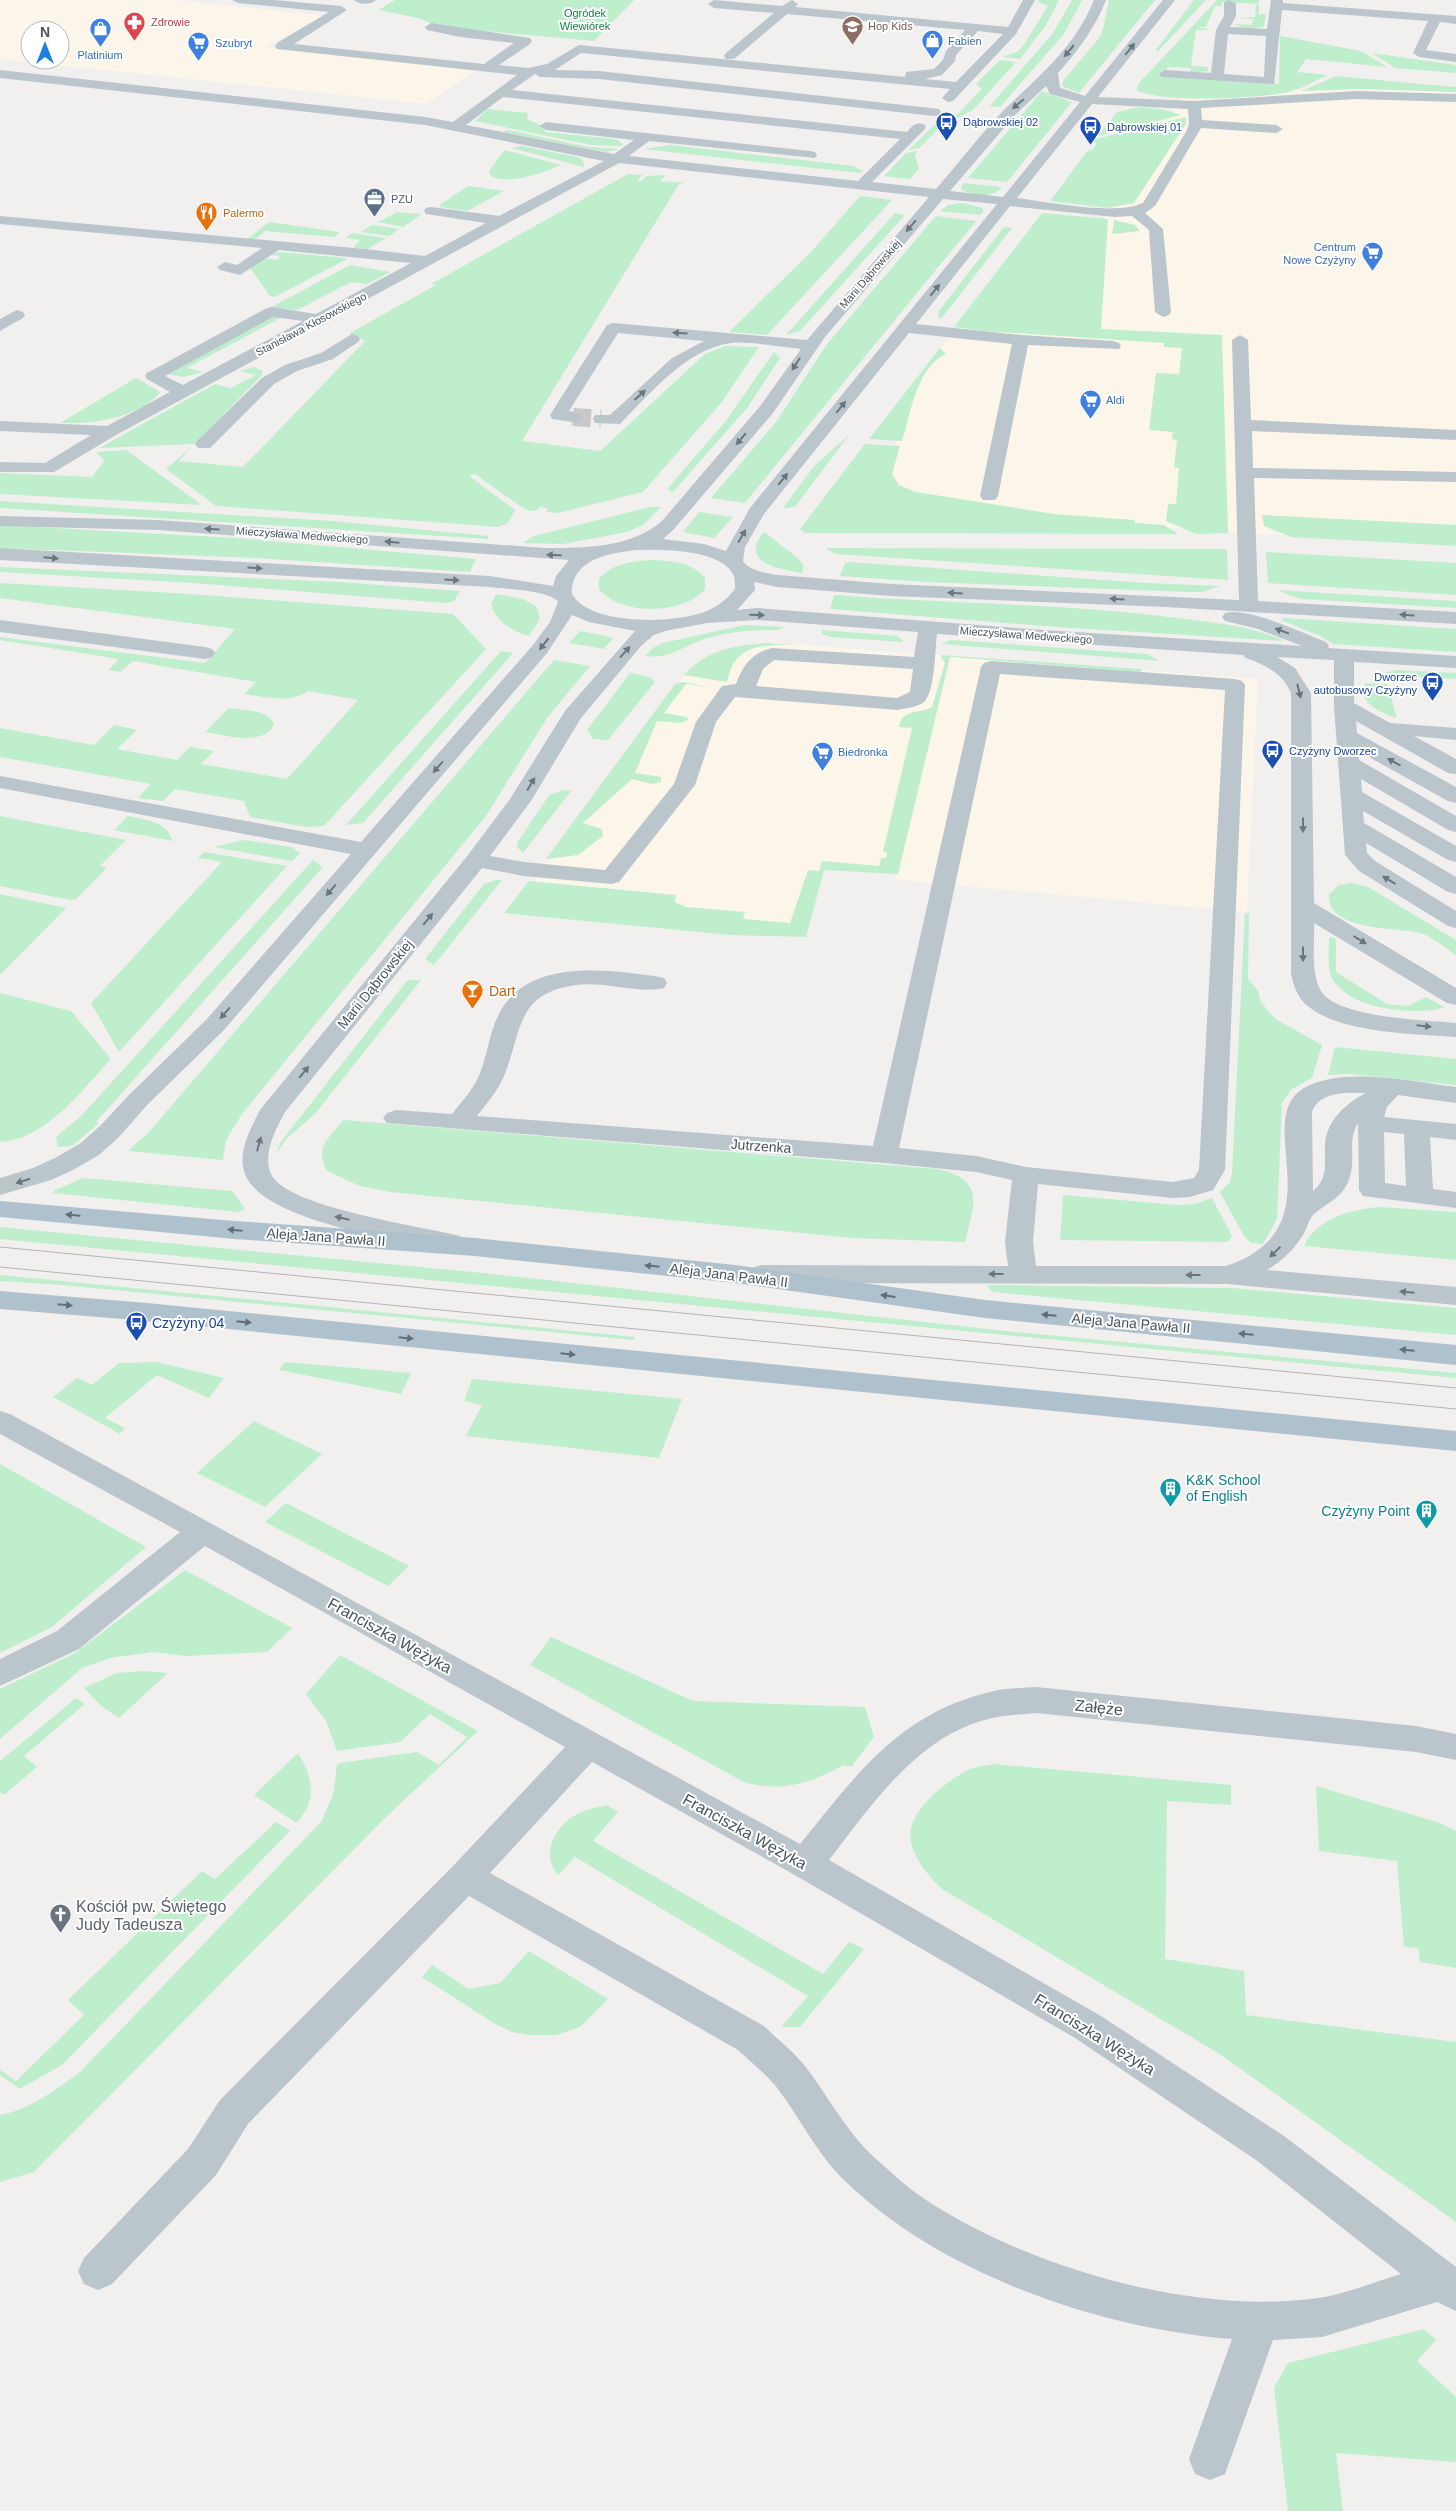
<svg xmlns="http://www.w3.org/2000/svg" width="1456" height="2511" font-family="Arial,sans-serif">
<style>
.commercial{fill:#fcf5e9;fill-rule:evenodd}
.green{fill:#bfeecd}
.lines{fill:none;stroke-linecap:round;stroke-linejoin:round}
.minor-tunnel{stroke:#c8c8ca;stroke-width:18;stroke-dasharray:18 9;stroke-linecap:butt}
.minor{fill:#bbc5cc;fill-rule:evenodd}
.major{fill:#afc1cd;fill-rule:evenodd}
.tram{stroke:#b1b5b9;stroke-width:1}
.oneway{fill:#6a767e}
.oneway2{fill:#626f78}
.labels{text-anchor:middle;stroke-width:4;stroke-linejoin:round;paint-order:stroke}
.far-park-label{font-size:11px;fill:#197d44;stroke:#fff}
.far-health-label{font-size:11px;fill:#be3a42;stroke:#fff;text-anchor:start}
.far-education-label{font-size:11px;fill:#785e54;stroke:#fff;text-anchor:start}
.far-shop-label{font-size:11px;fill:#366cbe;stroke:#fff;text-anchor:start}
.far-transit-label{font-size:11px;fill:#164399;stroke:#fff;text-anchor:start}
.far-service-label{font-size:11px;fill:#4e5e75;stroke:#fff;text-anchor:start}
.far-food-label{font-size:11px;fill:#c56008;stroke:#fff;text-anchor:start}
.far-street-label{font-size:11px;fill:#48545c;stroke:#fff}
.street-label{font-size:14px;fill:#48545c;stroke:#fff}
.food-label{font-size:14px;fill:#c56008;stroke:#fff;text-anchor:start}
.transit-label{font-size:14px;fill:#164399;stroke:#fff;text-anchor:start}
.culture-label{font-size:14px;fill:#0d838f;stroke:#fff;text-anchor:start}
.near-street-label{font-size:16px;fill:#48545c;stroke:#fff}
.near-worship-label{font-size:16px;fill:#5b616d;stroke:#fff;text-anchor:start}
</style>
<rect width="100%" height="100%" fill="#f2efef"/>
<path class="commercial" d="M 0,0 L 176,0 L 318,15 L 323,17 L 264,47 L 476,70 L 427,104 L 0,59 ZM 30,30 L 60,30 L 60,60 L 30,60 Z
M 1345,87 L 1456,91 L 1456,545 L 1194,530 L 1056,517 L 909,494 L 882,484 L 919,377 L 958,325 L 1100,224 L 1183,96 Z
M 777,643 L 1258,679 L 1247,912 L 898,880 L 894,872 L 822,867 L 804,929 L 518,902 L 688,671 L 707,656 Z"/>
<path class="green" d="M 395,0 L 634,0 L 594,41 L 440,27 L 418,18 L 379,10 Z
M 1039,0 L 1059,0 L 1046,25 L 1020,59 L 1003,57 L 1017,52 L 1023,46 L 1048,6 L 1038,2 Z
M 1072,0 L 1082,0 L 1064,34 L 1000,107 L 990,106 L 1053,33 Z
M 1109,0 L 1155,0 L 1079,93 L 1062,86 L 1063,81 L 1100,37 L 1104,25 Z
M 1194,0 L 1206,0 L 1158,51 L 1155,51 Z
M 1217,0 L 1259,0 L 1259,4 L 1222,2 L 1222,6 L 1215,6 L 1206,27 L 1196,27 L 1212,30 L 1196,30 L 1191,66 L 1208,67 L 1208,71 L 1190,73 L 1191,68 L 1168,67 L 1162,77 L 1279,84 L 1280,36 L 1361,51 L 1387,67 L 1306,59 L 1297,72 L 1328,75 C 1316,80 1302,89 1289,92 C 1262,98 1160,104 1137,90 L 1138,84 Z
M 1256,5 L 1259,5 L 1259,14 L 1266,14 L 1264,27 L 1245,29 L 1234,24 L 1251,25 L 1254,19 L 1237,18 L 1255,17 Z
M 1372,53 L 1456,65 L 1456,73 L 1395,68 Z
M 1000,60 L 1016,62 L 973,110 L 940,127 L 919,148 L 909,150 L 935,124 L 952,120 L 982,89 L 976,84 Z
M 1336,76 L 1454,87 L 1456,87 L 1456,92 L 1364,89 L 1302,91 Z
M 1042,91 L 1072,102 L 1007,182 L 968,178 Z
M 1140,107 L 1165,110 L 1181,115 L 1098,136 L 1117,112 Z
M 488,109 L 528,113 L 527,119 L 538,124 L 546,132 L 613,139 L 620,141 L 623,146 L 591,145 L 475,121 Z
M 1186,117 L 1186,124 L 1134,203 L 1107,208 L 1050,201 L 1088,150 L 1092,150 L 1097,143 L 1094,142 L 1096,139 Z
M 508,130 L 589,147 L 619,149 L 606,152 L 503,132 Z
M 671,145 L 854,166 L 863,171 L 860,173 L 643,149 Z
M 522,146 L 577,157 L 583,160 L 584,167 L 511,148 Z
M 505,150 L 561,165 C 546,172 506,186 491,176 L 489,171 Z
M 917,151 L 915,156 L 919,169 L 910,179 L 884,176 L 906,153 Z
M 628,174 L 643,175 L 637,180 L 641,181 L 647,176 L 666,175 L 660,181 L 685,183 L 679,184 L 522,441 L 600,451 L 705,354 L 725,346 L 759,347 L 721,403 L 643,492 L 558,513 L 546,512 L 548,508 L 540,507 L 536,511 L 526,510 L 475,474 L 469,476 L 515,510 L 508,523 L 498,527 L 216,506 L 166,469 L 193,446 L 179,461 L 243,467 L 365,341 L 350,333 L 436,285 L 431,284 Z
M 963,183 L 1002,187 C 993,198 972,197 961,189 Z
M 468,186 L 504,191 L 467,211 L 440,207 L 441,204 Z
M 862,196 L 892,200 L 767,335 L 729,332 L 812,251 L 859,197 Z
M 962,203 L 983,208 L 983,212 L 980,215 L 940,211 L 948,205 Z
M 397,212 L 419,214 L 422,214 L 403,227 L 378,222 Z
M 895,213 L 905,215 L 800,331 L 786,335 Z
M 1042,213 L 1108,219 L 1101,329 L 1222,335 L 1228,533 L 1196,534 L 1166,521 L 1168,504 L 1176,504 L 1179,468 L 1174,467 L 1177,440 L 1172,439 L 1173,432 L 1149,430 L 1156,373 L 1179,374 L 1182,348 L 1164,347 L 1164,343 L 985,331 L 954,327 Z
M 936,216 L 976,221 L 745,503 L 711,498 L 776,422 L 827,344 Z
M 1114,220 L 1135,225 L 1140,231 L 1112,234 Z
M 269,222 L 340,232 L 334,237 L 265,231 L 256,239 L 246,240 Z
M 372,225 L 399,229 L 389,236 L 361,232 Z
M 1004,227 L 1012,228 L 941,319 L 939,318 L 938,312 Z
M 352,233 L 386,238 L 368,249 L 353,248 L 360,240 L 346,238 Z
M 279,252 L 346,258 L 347,259 L 275,297 L 270,296 L 250,268 L 264,258 L 277,260 L 280,256 L 270,255 Z
M 350,265 L 390,272 L 367,284 L 351,282 L 297,310 L 268,309 Z
M 274,316 L 284,316 L 187,368 L 203,372 L 183,377 L 168,374 Z
M 940,348 L 946,354 C 916,368 911,413 902,441 L 869,439 Z
M 774,352 L 780,358 L 747,408 L 673,492 L 669,491 L 668,488 L 725,422 Z
M 254,367 L 263,371 L 262,375 L 195,444 L 99,448 L 215,384 L 231,388 L 256,375 L 240,371 Z
M 136,378 L 160,392 L 159,394 C 134,419 93,424 60,423 Z
M 849,435 L 795,507 L 783,508 L 815,465 Z
M 865,444 L 900,446 L 892,474 L 899,485 L 916,492 L 1054,514 L 1134,520 L 1135,523 L 1164,525 L 1178,534 L 805,533 L 800,529 Z
M 126,450 L 202,505 L 0,494 L 0,473 L 92,477 L 104,461 L 96,452 Z
M 0,501 L 333,521 L 489,536 L 488,539 L 0,508 Z
M 650,507 L 661,507 L 643,525 L 627,532 L 563,544 L 523,543 L 534,536 Z
M 699,512 L 733,517 L 714,538 L 683,532 Z
M 1262,515 L 1456,525 L 1456,546 L 1291,537 L 1264,526 Z
M 0,525 L 236,538 L 476,559 L 470,572 L 255,558 L 0,548 Z
M 764,532 L 799,559 L 803,564 L 803,573 C 780,570 738,562 764,532 Z
M 826,548 L 1227,549 L 1228,580 L 835,554 Z
M 1266,552 L 1456,563 L 1456,595 L 1268,583 Z
M 653,560 C 671,561 693,562 705,578 L 705,589 C 684,615 620,616 599,589 L 599,579 C 612,563 634,561 653,560 Z
M 850,562 L 1146,583 L 1220,586 L 1203,592 L 1188,592 L 926,582 L 840,576 L 845,563 Z
M 0,567 L 340,582 L 460,591 L 454,601 L 445,603 L 193,583 L 0,572 Z
M 0,583 L 190,594 L 453,614 L 486,649 L 324,826 L 306,827 L 250,817 L 244,801 L 175,789 L 163,801 L 138,798 L 151,784 L 0,757 L 0,728 L 94,745 L 114,725 L 137,730 L 117,749 L 177,760 L 190,747 L 214,751 L 201,764 L 287,779 L 358,700 L 308,691 C 289,704 265,697 244,694 L 256,682 L 133,661 L 120,672 L 108,670 L 119,659 L 0,640 L 0,637 L 205,663 L 235,629 L 0,598 Z
M 1277,590 L 1456,601 L 1456,608 L 1301,599 Z
M 496,594 L 523,599 L 537,607 L 540,619 L 529,636 C 515,633 494,620 491,604 Z
M 834,595 C 948,604 1063,603 1177,618 C 1213,623 1251,625 1284,641 L 1056,627 L 830,609 Z
M 1283,618 L 1456,629 L 1456,652 L 1333,644 L 1318,635 L 1281,620 Z
M 744,625 L 785,627 L 778,630 C 755,630 733,631 711,637 C 687,643 671,660 645,656 L 653,648 L 663,643 Z
M 822,630 L 897,636 L 904,642 L 830,637 L 822,634 Z
M 580,631 L 611,637 L 613,638 L 604,649 L 569,643 Z
M 951,640 L 1147,654 L 1160,661 L 941,644 Z
M 766,643 L 795,645 C 776,645 749,643 736,660 C 731,665 729,675 727,682 L 684,675 C 706,650 734,645 766,643 Z
M 501,651 L 513,653 L 363,823 L 346,825 Z
M 940,655 L 1141,669 L 1141,672 L 950,657 L 898,874 L 824,870 L 806,937 L 730,935 L 504,913 L 529,881 L 676,895 L 675,902 L 686,907 L 745,912 L 743,919 L 790,923 L 808,870 L 819,871 L 822,861 L 879,866 L 881,858 L 886,858 L 887,852 L 883,852 L 912,728 L 899,727 C 903,708 917,715 932,707 L 945,663 Z
M 554,660 L 590,666 L 547,718 L 486,816 L 242,1114 L 226,1140 L 223,1160 L 128,1151 L 148,1133 Z
M 1396,670 L 1456,673 L 1456,679 L 1378,674 Z
M 630,673 L 650,677 L 655,682 L 608,740 L 593,739 L 587,730 Z
M 683,682 L 709,687 L 686,684 L 664,713 L 687,717 L 688,720 L 680,723 L 657,721 L 635,773 L 661,777 L 661,782 L 651,784 L 632,779 L 583,823 L 602,829 L 603,836 L 578,855 L 546,859 L 675,684 Z
M 1365,683 L 1387,684 L 1397,718 C 1381,713 1357,703 1365,683 Z
M 229,708 C 242,710 271,710 274,725 C 262,747 224,735 205,732 Z
M 564,790 L 571,791 L 523,853 L 517,847 L 517,843 L 549,795 Z
M 0,816 L 126,840 L 100,866 L 107,868 L 75,900 L 70,900 L 0,886 Z
M 128,816 C 146,820 166,821 173,841 L 114,830 Z
M 244,840 L 292,847 L 300,853 L 292,861 L 213,847 Z
M 204,852 L 287,866 L 119,1052 L 91,1003 L 222,862 L 198,858 Z
M 313,860 L 323,867 L 96,1122 L 99,1123 L 72,1146 L 58,1147 L 56,1137 L 82,1115 Z
M 496,880 L 502,880 L 434,965 L 425,959 L 484,884 Z
M 1351,883 L 1368,887 L 1456,940 L 1456,955 C 1445,948 1432,936 1420,933 C 1397,927 1326,932 1329,894 L 1339,885 Z
M 0,894 L 66,908 L 0,975 Z
M 1245,913 L 1249,914 L 1248,979 L 1258,991 L 1260,1000 L 1270,1014 L 1279,1021 L 1322,1045 L 1312,1078 L 1292,1089 L 1282,1103 L 1277,1219 L 1263,1244 L 1251,1243 L 1244,1236 L 1220,1192 L 1230,1182 L 1232,1173 Z
M 1333,937 L 1336,940 L 1336,972 L 1387,1004 L 1408,1006 L 1426,997 L 1444,1007 C 1438,1011 1429,1010 1421,1011 C 1394,1011 1354,1007 1335,983 C 1326,971 1329,952 1329,938 Z
M 410,980 L 421,980 L 315,1114 L 286,1139 L 277,1153 L 280,1143 L 406,982 Z
M 0,993 L 71,1011 L 111,1059 C 81,1091 47,1139 0,1142 Z
M 1335,1047 L 1456,1059 L 1456,1085 L 1351,1074 L 1328,1075 Z
M 344,1120 L 938,1169 C 986,1180 974,1205 965,1242 L 852,1238 L 390,1192 L 360,1186 L 327,1171 C 314,1148 329,1137 344,1120 Z
M 83,1178 L 232,1191 L 245,1209 L 238,1212 L 53,1193 L 55,1190 Z
M 1063,1195 L 1178,1205 L 1195,1204 L 1212,1198 L 1232,1236 L 1228,1242 L 1060,1240 Z
M 1379,1207 L 1456,1212 L 1456,1260 L 1304,1246 C 1317,1218 1350,1210 1379,1207 Z
M 0,1227 L 483,1273 L 1015,1332 L 1456,1373 L 1456,1378 L 0,1239 Z
M 0,1275 L 635,1337 L 634,1340 L 62,1285 L 0,1281 Z
M 989,1285 L 1233,1288 L 1456,1308 L 1456,1335 L 993,1292 L 988,1288 Z
M 157,1362 L 224,1378 L 209,1398 L 157,1375 L 105,1418 L 125,1428 L 120,1434 L 53,1397 L 77,1378 L 92,1385 L 119,1363 Z
M 285,1362 L 411,1373 L 401,1394 L 279,1370 Z
M 472,1379 L 682,1399 L 659,1458 L 466,1436 L 482,1405 L 464,1401 Z
M 254,1421 L 322,1454 L 265,1507 L 197,1473 Z
M 0,1464 L 146,1547 L 52,1627 L 0,1653 Z
M 286,1503 L 409,1566 L 388,1586 L 265,1522 Z
M 185,1570 L 292,1628 L 267,1652 L 186,1656 L 153,1652 L 110,1658 L 82,1668 L 0,1739 L 0,1689 L 75,1653 Z
M 551,1637 L 693,1701 L 865,1707 L 874,1737 L 851,1767 L 844,1765 C 810,1783 782,1793 744,1782 L 530,1665 Z
M 340,1655 L 478,1731 L 387,1816 L 34,2172 L 0,2182 L 0,2115 C 29,2110 55,2090 79,2073 L 321,1822 L 333,1795 L 337,1765 L 340,1763 L 417,1752 L 439,1765 L 467,1737 L 430,1714 L 400,1742 L 337,1751 L 326,1721 L 306,1694 Z
M 143,1671 L 168,1673 L 119,1718 L 101,1706 L 84,1688 L 117,1673 Z
M 76,1698 L 85,1704 L 24,1756 L 37,1767 L 4,1795 L 0,1792 L 0,1761 Z
M 298,1753 C 313,1777 318,1801 296,1823 L 254,1795 Z
M 993,1764 L 1231,1785 L 1231,1805 L 1167,1801 L 1165,1959 L 1244,1971 L 1246,2015 L 1456,2042 L 1456,2222 L 1218,2053 L 942,1889 C 927,1875 907,1851 911,1829 C 915,1805 950,1779 970,1769 C 977,1766 986,1766 993,1764 Z
M 1316,1786 L 1440,1823 L 1456,1831 L 1456,1968 L 1420,1962 L 1418,1948 L 1404,1947 L 1397,1861 L 1319,1851 Z
M 607,1805 L 618,1812 L 593,1841 L 823,1974 L 849,1942 L 864,1949 L 800,2027 L 781,2027 L 808,1996 L 575,1857 L 558,1875 C 540,1854 555,1826 577,1814 C 586,1809 597,1808 607,1805 Z
M 276,1822 L 290,1831 L 62,2065 L 20,2089 L 0,2075 L 0,2070 L 16,2081 L 84,2015 L 68,2000 L 202,1871 L 215,1879 Z
M 529,1951 L 608,1999 L 580,2027 L 556,2035 L 529,2035 L 512,2032 L 497,2025 L 422,1977 L 432,1965 L 469,1989 L 500,1983 Z
M 1424,2329 L 1436,2340 L 1417,2361 L 1456,2397 L 1456,2462 L 1336,2453 L 1343,2511 L 1288,2511 L 1274,2388 L 1288,2363 Z"/>
<g class="lines">
<path class="minor-tunnel" d="M 573,417 L 601,419"/>
<path class="minor" d="M 232,0 L 274,0 L 341,6 L 347,10 L 294,44 L 484,64 L 514,43 L 460,37 L 427,30 L 425,27 L 431,23 L 530,38 L 532,41 L 530,44 L 499,65 L 528,68 L 547,64 L 579,45 L 905,77 L 906,72 L 934,69 L 943,60 L 946,51 L 965,30 L 787,14 L 734,59 L 726,59 L 724,56 L 726,53 L 774,13 L 714,8 L 708,4 L 714,0 L 782,6 L 792,0 L 798,4 L 795,7 L 1008,27 L 1023,0 L 1035,0 L 1016,34 L 953,101 L 948,102 L 942,98 L 950,89 L 581,53 L 555,70 L 599,71 L 939,109 L 941,112 L 939,115 L 934,116 L 599,79 L 540,77 L 535,74 L 512,90 L 907,132 C 912,126 915,122 924,124 L 926,127 L 924,130 L 872,182 L 936,189 C 959,163 981,133 1006,108 C 1041,74 1075,47 1094,0 L 1106,0 C 1095,28 1078,51 1058,73 L 1060,88 L 1085,96 L 1163,0 L 1175,0 L 1098,97 L 1194,101 L 1356,91 L 1456,94 L 1456,102 L 1356,99 L 1201,108 L 1202,120 L 1276,125 L 1283,129 L 1276,133 L 1201,128 L 1155,206 L 1145,213 L 1163,229 L 1171,312 L 1169,315 L 1163,317 L 1155,312 L 1149,230 L 1132,216 L 1115,217 L 1010,206 L 916,324 L 1021,335 L 1113,341 L 1119,343 L 1121,346 L 1119,349 L 1028,345 L 998,496 L 995,500 L 983,500 L 980,496 L 1012,344 L 909,333 L 764,514 L 745,547 L 743,561 C 750,571 766,573 778,575 L 891,584 L 1239,600 L 1232,340 L 1240,335 L 1248,340 L 1251,420 L 1456,430 L 1456,440 L 1252,431 L 1253,468 L 1456,472 L 1456,482 L 1254,478 L 1258,601 L 1456,612 L 1456,624 L 1166,607 L 891,596 L 778,587 L 754,582 L 755,590 L 737,610 L 757,608 L 1043,630 L 1302,646 L 1258,629 L 1225,621 L 1222,617 L 1225,613 C 1248,607 1303,633 1326,642 L 1329,646 L 1328,648 L 1456,656 L 1456,668 L 1354,662 L 1354,703 L 1390,723 L 1456,728 L 1456,740 L 1414,736 L 1456,759 L 1456,774 L 1448,773 L 1356,721 L 1357,733 L 1456,787 L 1456,803 L 1448,801 L 1358,751 L 1359,760 L 1456,816 L 1456,832 L 1448,830 L 1361,779 L 1362,792 L 1456,846 L 1456,862 L 1448,860 L 1363,811 L 1364,823 L 1456,877 L 1456,894 L 1448,892 L 1366,843 L 1367,853 L 1375,861 L 1456,911 L 1456,928 L 1448,926 L 1359,871 L 1345,855 L 1334,706 L 1334,660 L 1277,657 L 1295,668 L 1311,693 L 1314,903 L 1456,988 L 1456,1005 L 1447,1003 L 1314,923 C 1315,943 1310,972 1321,991 C 1337,1018 1426,1020 1456,1023 L 1456,1037 C 1415,1034 1341,1033 1309,1007 C 1298,999 1293,985 1291,973 L 1291,693 C 1283,673 1265,665 1246,658 L 1243,655 L 937,634 C 935,649 935,692 924,702 C 918,707 905,708 898,710 L 735,697 L 716,722 L 695,785 L 619,882 L 611,884 L 524,876 L 482,868 L 285,1112 C 276,1129 262,1154 271,1174 C 287,1208 422,1226 460,1236 L 464,1242 L 460,1248 L 450,1251 C 405,1241 257,1221 244,1171 C 238,1150 251,1128 260,1110 L 468,855 L 510,799 L 565,711 L 635,631 L 589,622 L 572,615 L 547,653 L 224,1030 L 147,1105 L 119,1137 L 99,1155 L 73,1170 L 51,1180 L 0,1195 L 0,1178 L 33,1168 L 55,1158 L 81,1143 L 101,1125 L 129,1095 L 206,1020 L 351,854 L 0,788 L 0,776 L 361,842 L 533,645 L 550,622 L 558,602 C 550,590 504,589 490,587 L 0,560 L 0,548 L 490,576 L 553,586 L 556,576 L 569,560 L 158,530 L 0,526 L 0,516 L 158,520 L 545,548 C 584,548 631,548 662,521 L 761,405 L 801,349 C 783,347 746,341 731,343 C 686,349 651,393 620,424 L 595,423 L 593,419 L 595,415 L 610,415 L 672,358 L 704,341 L 618,333 L 569,411 L 579,413 L 581,417 L 579,421 L 573,422 L 552,419 L 550,415 L 607,325 L 613,323 L 807,340 L 929,197 L 619,163 L 116,435 L 54,472 L 0,472 L 0,462 L 45,463 L 91,435 L 0,431 L 0,421 L 107,426 L 170,392 L 147,379 L 145,376 L 147,373 L 265,309 L 271,307 L 316,314 L 411,263 L 279,250 L 240,275 L 220,270 L 217,267 L 225,262 L 237,265 L 262,248 L 0,224 L 0,216 L 365,249 L 425,256 L 486,223 L 426,214 L 424,211 L 426,208 L 431,207 L 499,216 L 604,161 L 425,125 L 0,78 L 0,70 L 425,117 L 453,122 L 517,75 L 277,49 L 275,46 L 277,43 L 329,12 L 238,3 ZM 978,31 L 1003,34 L 956,82 L 925,79 L 942,75 L 955,61 L 956,55 ZM 1046,86 L 1050,94 L 1080,102 L 1003,197 L 950,191 L 1016,114 ZM 503,97 L 900,139 L 858,181 L 629,156 L 649,141 L 815,158 L 817,155 L 815,152 L 810,151 L 546,122 L 539,126 L 546,130 L 634,140 L 614,154 L 466,125 ZM 1092,104 L 1188,109 L 1189,124 L 1186,132 L 1143,203 C 1115,216 1049,202 1017,198 ZM 943,199 L 997,204 L 750,508 L 726,551 L 704,544 L 663,539 L 674,529 L 773,413 L 825,337 ZM 273,317 L 303,321 L 183,385 L 165,376 ZM 636,550 C 661,549 720,549 733,574 C 735,578 735,584 735,589 C 728,598 720,605 709,610 C 680,624 595,626 574,597 C 571,593 571,588 573,583 C 580,557 613,553 636,550 ZM 757,620 L 918,632 L 914,657 L 772,648 C 752,653 743,665 736,684 L 722,686 L 696,722 L 674,784 L 605,870 L 524,862 L 490,856 L 531,801 L 581,718 L 642,645 L 654,635 L 665,631 L 707,623 ZM 774,660 L 913,669 L 910,692 L 897,698 L 756,686 L 763,669 Z
M 354,0 L 376,0 C 371,5 359,5 354,0 Z
M 1228,0 L 1236,3 L 1236,16 L 1230,27 L 1267,29 L 1271,0 L 1283,0 L 1283,3 L 1456,16 L 1456,24 L 1440,22 L 1426,50 L 1456,54 L 1456,62 L 1419,57 L 1413,53 L 1428,21 L 1282,10 L 1274,84 L 1161,77 L 1159,74 L 1165,70 L 1211,73 L 1216,30 L 1224,16 L 1224,3 ZM 1228,34 L 1266,36 L 1264,77 L 1224,74 Z
M 17,310 L 23,312 L 25,315 L 23,318 L 0,331 L 0,319 Z
M 352,334 L 358,336 L 360,339 L 358,342 L 333,359 L 297,371 L 274,384 L 210,448 L 198,448 L 195,444 L 198,440 L 262,378 L 285,365 L 321,353 Z
M 0,620 L 205,647 L 212,649 L 215,653 L 212,657 L 205,659 L 0,632 Z
M 991,661 L 1235,679 L 1242,681 L 1245,685 L 1225,1170 L 1213,1190 L 1190,1197 L 1173,1198 L 1038,1184 L 1033,1242 L 1036,1266 L 1226,1266 C 1342,1227 1247,1118 1306,1087 C 1346,1066 1413,1082 1456,1087 L 1456,1103 L 1398,1095 L 1387,1107 L 1384,1117 L 1456,1124 L 1456,1140 L 1430,1137 L 1433,1189 L 1456,1192 L 1456,1208 L 1363,1196 L 1359,1190 L 1358,1123 C 1347,1140 1356,1158 1350,1176 C 1345,1197 1328,1202 1314,1214 C 1309,1218 1307,1229 1303,1235 C 1294,1250 1282,1261 1267,1270 L 1456,1287 L 1456,1305 L 1227,1284 L 761,1283 L 751,1280 L 747,1274 L 751,1268 L 761,1265 L 1008,1266 L 1005,1242 L 1012,1180 L 976,1172 L 884,1163 L 387,1123 L 383,1118 L 387,1113 L 396,1110 L 452,1114 C 462,1101 474,1089 480,1073 C 487,1056 489,1036 497,1018 C 523,958 603,969 655,976 L 664,978 L 667,983 L 664,988 C 639,994 604,981 576,985 C 518,993 522,1027 506,1071 C 500,1088 488,1102 477,1116 L 873,1146 L 981,667 L 984,663 ZM 1000,674 L 1225,690 L 1199,1170 L 1194,1178 L 1173,1182 L 1026,1167 L 976,1156 L 899,1148 ZM 1344,1093 L 1366,1093 C 1346,1103 1326,1121 1325,1145 C 1324,1163 1329,1178 1313,1191 L 1312,1112 C 1318,1097 1330,1095 1344,1093 ZM 1384,1132 L 1404,1134 L 1406,1186 L 1385,1183 Z
M 0,1411 L 10,1414 L 800,1844 C 857,1774 900,1712 994,1691 C 1007,1688 1022,1688 1036,1687 L 1416,1726 L 1456,1734 L 1456,1760 L 1416,1752 L 1036,1713 C 1014,1715 993,1716 972,1724 C 910,1747 868,1810 829,1860 L 1101,2016 L 1284,2136 L 1456,2267 L 1456,2311 L 1437,2302 L 1322,2337 L 1273,2340 L 1225,2474 L 1210,2480 L 1195,2474 L 1189,2459 L 1232,2339 C 1101,2329 944,2275 847,2183 C 819,2157 801,2120 778,2089 C 766,2074 752,2063 738,2050 L 469,1896 L 248,2124 L 216,2175 L 112,2284 L 98,2290 L 84,2284 L 78,2271 L 84,2258 L 188,2149 L 220,2100 L 453,1866 L 565,1747 L 205,1546 L 79,1649 L 0,1686 L 0,1659 L 57,1631 L 180,1532 L 0,1434 ZM 592,1762 L 793,1874 L 1075,2038 L 1256,2160 L 1401,2274 C 1374,2282 1346,2294 1318,2298 C 1192,2316 1020,2266 916,2193 C 902,2183 889,2170 876,2159 C 847,2133 828,2096 805,2066 C 793,2051 778,2040 764,2026 L 490,1873 Z"/>
<path class="major" d="M 0,1201 L 235,1221 L 475,1238 L 735,1265 L 985,1300 L 1456,1345 L 1456,1365 L 985,1318 L 735,1283 L 475,1256 L 235,1239 L 0,1217 Z
M 0,1291 L 147,1303 L 1456,1431 L 1456,1451 L 147,1321 L 0,1309 Z"/>
<path class="tram" d="M 0,1247 L 1456,1388
M 0,1267 L 1456,1409"/>
</g>
<defs><path id="oneway-solid" d="M-6-.8H1V-3.2L6.5 0L1 3.2V.8H-6Z" transform="scale(1.25)"/></defs>
<g class="oneway">
<use href="#oneway-solid" transform="translate(1130 49) rotate(-51)"/>
<use href="#oneway-solid" transform="translate(1069 51) rotate(130)"/>
<use href="#oneway-solid" transform="translate(1018 104) rotate(140)"/>
<use href="#oneway-solid" transform="translate(911 226) rotate(131)"/>
<use href="#oneway-solid" transform="translate(935 290) rotate(-51)"/>
<use href="#oneway-solid" transform="translate(680 333) rotate(-176)"/>
<use href="#oneway-solid" transform="translate(796 364) rotate(123)"/>
<use href="#oneway-solid" transform="translate(640 395) rotate(-42)"/>
<use href="#oneway-solid" transform="translate(841 407) rotate(-51)"/>
<use href="#oneway-solid" transform="translate(741 439) rotate(130)"/>
<use href="#oneway-solid" transform="translate(783 479) rotate(-51)"/>
<use href="#oneway-solid" transform="translate(212 529) rotate(-176)"/>
<use href="#oneway-solid" transform="translate(742 536) rotate(-60)"/>
<use href="#oneway-solid" transform="translate(392 542) rotate(-175)"/>
<use href="#oneway-solid" transform="translate(554 555) rotate(-179)"/>
<use href="#oneway-solid" transform="translate(51 558) rotate(5)"/>
<use href="#oneway-solid" transform="translate(255 568) rotate(3)"/>
<use href="#oneway-solid" transform="translate(452 580) rotate(4)"/>
<use href="#oneway-solid" transform="translate(955 593) rotate(-177)"/>
<use href="#oneway-solid" transform="translate(1117 599) rotate(-177)"/>
<use href="#oneway-solid" transform="translate(757 615) rotate(2)"/>
<use href="#oneway-solid" transform="translate(1407 615) rotate(-177)"/>
<use href="#oneway-solid" transform="translate(1282 631) rotate(-159)"/>
<use href="#oneway-solid" transform="translate(544 644) rotate(128)"/>
<use href="#oneway-solid" transform="translate(625 652) rotate(-48)"/>
<use href="#oneway-solid" transform="translate(1299 691) rotate(76)"/>
<use href="#oneway-solid" transform="translate(1394 762) rotate(-151)"/>
<use href="#oneway-solid" transform="translate(438 767) rotate(131)"/>
<use href="#oneway-solid" transform="translate(531 784) rotate(-59)"/>
<use href="#oneway-solid" transform="translate(1303 825) rotate(90)"/>
<use href="#oneway-solid" transform="translate(1389 880) rotate(-149)"/>
<use href="#oneway-solid" transform="translate(331 890) rotate(131)"/>
<use href="#oneway-solid" transform="translate(428 919) rotate(-51)"/>
<use href="#oneway-solid" transform="translate(1360 940) rotate(31)"/>
<use href="#oneway-solid" transform="translate(1303 954) rotate(90)"/>
<use href="#oneway-solid" transform="translate(225 1013) rotate(131)"/>
<use href="#oneway-solid" transform="translate(1424 1026) rotate(6)"/>
<use href="#oneway-solid" transform="translate(304 1072) rotate(-51)"/>
<use href="#oneway-solid" transform="translate(259 1144) rotate(-75)"/>
<use href="#oneway-solid" transform="translate(23 1181) rotate(162)"/>
<use href="#oneway-solid" transform="translate(342 1218) rotate(-167)"/>
<use href="#oneway-solid" transform="translate(1275 1252) rotate(136)"/>
<use href="#oneway-solid" transform="translate(996 1274) rotate(-180)"/>
<use href="#oneway-solid" transform="translate(1193 1275) rotate(-180)"/>
<use href="#oneway-solid" transform="translate(1407 1292) rotate(-175)"/>
</g>
<g class="oneway2">
<use href="#oneway-solid" transform="translate(73 1215) rotate(-175)"/>
<use href="#oneway-solid" transform="translate(235 1230) rotate(-175)"/>
<use href="#oneway-solid" transform="translate(652 1266) rotate(-174)"/>
<use href="#oneway-solid" transform="translate(888 1296) rotate(-172)"/>
<use href="#oneway-solid" transform="translate(65 1305) rotate(5)"/>
<use href="#oneway-solid" transform="translate(1049 1315) rotate(-175)"/>
<use href="#oneway-solid" transform="translate(244 1322) rotate(6)"/>
<use href="#oneway-solid" transform="translate(1246 1334) rotate(-175)"/>
<use href="#oneway-solid" transform="translate(406 1338) rotate(6)"/>
<use href="#oneway-solid" transform="translate(1407 1350) rotate(-175)"/>
<use href="#oneway-solid" transform="translate(568 1354) rotate(6)"/>
</g>
<defs>
<symbol id="pharmacy-pin" viewBox="-11 -11 22 30"><path d="M0 17L-7.5 6A9.5 9.5 0 1 1 7.5 6Z" fill="#e0444e" stroke="#fff"/><path d="M-2-6h4v4h4v4h-4v4h-4v-4h-4v-4h4Z" fill="#fff"/></symbol>
<symbol id="school-pin" viewBox="-11 -11 22 30"><path d="M0 17L-7.5 6A9.5 9.5 0 1 1 7.5 6Z" fill="#8d6e63" stroke="#fff"/><path d="M0-5L7-2L0 1L-7-2ZM-4 1L0 2.5L4 1V4Q0 6-4 4Z" fill="#fff"/></symbol>
<symbol id="shop-pin" viewBox="-11 -11 22 30"><path d="M0 17L-7.5 6A9.5 9.5 0 1 1 7.5 6Z" fill="#3f7fe0" stroke="#fff"/><path d="M-5-2.5h2.3a2.7 3.5 0 0 1 5.4 0H5L5.5 6h-11ZM-1.5-2.5h3a1.5 2.3 0 0 0-3 0Z" fill="#fff"/></symbol>
<symbol id="supermarket-pin" viewBox="-11 -11 22 30"><path d="M0 17L-7.5 6A9.5 9.5 0 1 1 7.5 6Z" fill="#3f7fe0" stroke="#fff"/><path d="M-6-5.5h2.5l.6 2H6L4.5 2H-2.5L-4.4-4H-6ZM-1.5 3.2a1.3 1.3 0 1 0 .1 0ZM3 3.2a1.3 1.3 0 1 0 .1 0Z" fill="#fff"/></symbol>
<symbol id="bus-pin" viewBox="-11 -11 22 30"><path d="M0 17L-7.5 6A9.5 9.5 0 1 1 7.5 6Z" fill="#1a4fb4" stroke="#fff"/><path d="M-5-6H5V4H4V6H2V4H-2V6H-4V4H-5ZM-3.5-4V0h7V-4ZM-3.5 1.2v1.5H-2V1.2ZM2 1.2v1.5H3.5V1.2Z" fill="#fff"/></symbol>
<symbol id="office-pin" viewBox="-11 -11 22 30"><path d="M0 17L-7.5 6A9.5 9.5 0 1 1 7.5 6Z" fill="#5c6f8a" stroke="#fff"/><path d="M-6-3h4V-5.5h4V-3h4V5H-6ZM-1-4.5V-3h2v-1.5ZM-6 0V1H6V0Z" fill="#fff"/></symbol>
<symbol id="restaurant-pin" viewBox="-11 -11 22 30"><path d="M0 17L-7.5 6A9.5 9.5 0 1 1 7.5 6Z" fill="#e8710a" stroke="#fff"/><path d="M-5-6h1v4h1v-4h1v4h1v-4h1v5L-1.5 .5V6h-2V.5L-5-1ZM5-6V6H3V1.5H1.5Q1.5-4 5-6Z" fill="#fff"/></symbol>
<symbol id="bar-pin" viewBox="-11 -11 22 30"><path d="M0 17L-7.5 6A9.5 9.5 0 1 1 7.5 6Z" fill="#e8710a" stroke="#fff"/><path d="M-6-5H6L.8 .8V4.5H3.5V6h-7V4.5H-.8V.8Z" fill="#fff"/></symbol>
<symbol id="building-pin" viewBox="-11 -11 22 30"><path d="M0 17L-7.5 6A9.5 9.5 0 1 1 7.5 6Z" fill="#0f9aa8" stroke="#fff"/><path d="M-4-6H4V6H1V3H-1V6H-4ZM-2.5-4.3h1.7v1.8h-1.7ZM.8-4.3h1.7v1.8H.8ZM-2.5-1h1.7V.8h-1.7ZM.8-1h1.7V.8H.8Z" fill="#fff"/></symbol>
<symbol id="church-pin" viewBox="-11 -11 22 30"><path d="M0 17L-7.5 6A9.5 9.5 0 1 1 7.5 6Z" fill="#6b7280" stroke="#fff"/><path d="M-1.2-6h2.4v3.5h3.3v2.4h-3.3V6h-2.4V-.1h-3.3v-2.4h3.3Z" fill="#fff"/></symbol>
</defs>
<g fill-rule="evenodd">
<use href="#pharmacy-pin" x="122" y="10" width="25" height="34"/>
<use href="#school-pin" x="840" y="14" width="25" height="34"/>
<use href="#shop-pin" x="88" y="16" width="25" height="34"/>
<use href="#shop-pin" x="920" y="28" width="25" height="34"/>
<use href="#supermarket-pin" x="186" y="30" width="25" height="34"/>
<use href="#bus-pin" x="934" y="110" width="25" height="34"/>
<use href="#bus-pin" x="1078" y="114" width="25" height="34"/>
<use href="#office-pin" x="362" y="186" width="25" height="34"/>
<use href="#restaurant-pin" x="194" y="200" width="25" height="34"/>
<use href="#supermarket-pin" x="1360" y="240" width="25" height="34"/>
<use href="#supermarket-pin" x="1078" y="388" width="25" height="34"/>
<use href="#bus-pin" x="1420" y="670" width="25" height="34"/>
<use href="#bus-pin" x="1260" y="738" width="25" height="34"/>
<use href="#supermarket-pin" x="810" y="740" width="25" height="34"/>
<use href="#bar-pin" x="460" y="978" width="25" height="34"/>
<use href="#bus-pin" x="124" y="1310" width="25" height="34"/>
<use href="#building-pin" x="1158" y="1476" width="25" height="34"/>
<use href="#building-pin" x="1414" y="1498" width="25" height="34"/>
<use href="#church-pin" x="48" y="1902" width="25" height="34"/>
</g>
<g class="labels">
<g class="far-park-label">
<text x="585" y="17">Ogródek<tspan x="585" dy="13">Wiewiórek</tspan></text>
</g>
<g class="far-health-label">
<text x="151" y="26">Zdrowie</text>
</g>
<g class="far-education-label">
<text x="868" y="30">Hop Kids</text>
</g>
<g class="far-shop-label">
<text x="948" y="45">Fabien</text>
<text x="215" y="47">Szubryt</text>
<text x="100" y="59" text-anchor="middle">Platinium</text>
<text x="1356" y="251" text-anchor="end">Centrum<tspan x="1356" dy="13">Nowe Czyżyny</tspan></text>
<text x="1106" y="404">Aldi</text>
<text x="838" y="756">Biedronka</text>
</g>
<g class="far-transit-label">
<text x="963" y="126">Dąbrowskiej 02</text>
<text x="1107" y="131">Dąbrowskiej 01</text>
<text x="1417" y="681" text-anchor="end">Dworzec<tspan x="1417" dy="13">autobusowy Czyżyny</tspan></text>
<text x="1289" y="755">Czyżyny Dworzec</text>
</g>
<g class="far-service-label">
<text x="391" y="203">PZU</text>
</g>
<g class="far-food-label">
<text x="223" y="217">Palermo</text>
</g>
<g class="far-street-label">
<text transform="translate(870 274) rotate(-49)" y="4">Marii Dąbrowskiej</text>
<text transform="translate(311 324) rotate(-28)" y="4">Stanisława Kłosowskiego</text>
<text transform="translate(302 535) rotate(4)" y="4">Mieczysława Medweckiego</text>
<text transform="translate(1026 635) rotate(4)" y="4">Mieczysława Medweckiego</text>
</g>
<g class="street-label">
<text transform="translate(375 984) rotate(-51)" y="5">Marii Dąbrowskiej</text>
<text transform="translate(761 1146) rotate(4)" y="5">Jutrzenka</text>
<text transform="translate(326 1237) rotate(4)" y="5">Aleja Jana Pawła II</text>
<text transform="translate(729 1275) rotate(7)" y="5">Aleja Jana Pawła II</text>
<text transform="translate(1131 1323) rotate(5)" y="5">Aleja Jana Pawła II</text>
</g>
<g class="food-label">
<text x="489" y="996">Dart</text>
</g>
<g class="transit-label">
<text x="152" y="1328">Czyżyny 04</text>
</g>
<g class="culture-label">
<text x="1186" y="1485">K&amp;K School<tspan x="1186" dy="16">of English</tspan></text>
<text x="1410" y="1516" text-anchor="end">Czyżyny Point</text>
</g>
<g class="near-street-label">
<text transform="translate(390 1635) rotate(29)" y="6">Franciszka Wężyka</text>
<text transform="translate(1099 1707) rotate(6)" y="6">Załęże</text>
<text transform="translate(745 1831) rotate(29)" y="6">Franciszka Wężyka</text>
<text transform="translate(1095 2034) rotate(32)" y="6">Franciszka Wężyka</text>
</g>
<g class="near-worship-label">
<text x="76" y="1912">Kościół pw. Świętego<tspan x="76" dy="18">Judy Tadeusza</tspan></text>
</g>
</g>
<g transform="translate(45 45)"><circle r="24" fill="#ffffff" stroke="#b6bbbe"/>
<path d="M0-4L9 19L0 12L-9 19Z" fill="#1d7fde"/>
<text y="-8" font-size="14" font-weight="bold" text-anchor="middle" fill="#48545c">N</text>
</g>
</svg>
